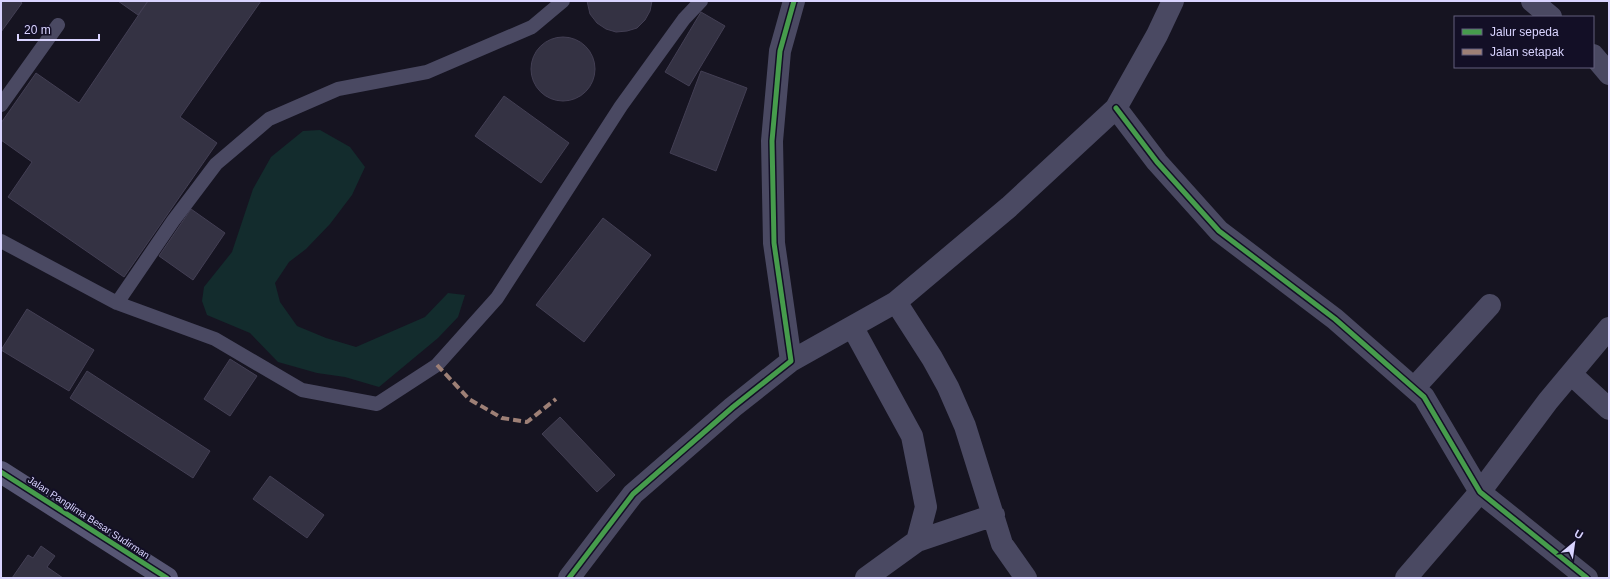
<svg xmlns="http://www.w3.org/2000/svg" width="1610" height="579" font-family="Helvetica,sans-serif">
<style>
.green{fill:#132c2d}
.building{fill:#343243;stroke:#433f54}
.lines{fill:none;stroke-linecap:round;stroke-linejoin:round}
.service{stroke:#4a4962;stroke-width:14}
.minor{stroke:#4a4962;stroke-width:22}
.secondary{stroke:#575674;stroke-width:22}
.quiet{stroke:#9e8076;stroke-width:4;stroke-dasharray:8 4;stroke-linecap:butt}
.cycleway-casing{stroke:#130f26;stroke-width:8}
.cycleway{stroke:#469c4c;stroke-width:5}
.labels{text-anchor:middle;stroke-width:4;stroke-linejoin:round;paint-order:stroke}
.street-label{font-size:10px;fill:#d9d4ff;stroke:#130f26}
</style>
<rect width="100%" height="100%" fill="#161421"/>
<path class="green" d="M 320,130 L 350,147 L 365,167 L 352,195 L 330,224 L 306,249 L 289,262 L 275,283 L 280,302 L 297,326 L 326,338 L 356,347 L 425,317 L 448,293 L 465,295 L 458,317 L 438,338 L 379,387 L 345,377 L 317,373 L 278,362 L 250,333 L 207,315 L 202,301 L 204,287 L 232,252 L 253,189 L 271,157 L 303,131 Z"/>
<path class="building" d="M 1,1 L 19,1 L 22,3 L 1,32 Z
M 118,1 L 148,1 L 138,15 Z
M 148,1 L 261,1 L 180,117 L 217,143 L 124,277 L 8,197 L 32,162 L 1,140 L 1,123 L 36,73 L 79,103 Z
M 587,1 L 652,1 L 650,11 L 645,20 L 637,28 L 627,31 L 616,32 L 606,29 L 597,23 L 590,14 Z
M 701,12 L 725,26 L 689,86 L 665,72 Z
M531 69a32 32 0 1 1 64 0a32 32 0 1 1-64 0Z
M 701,71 L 747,88 L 716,171 L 670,153 Z
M 504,96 L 569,143 L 541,183 L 475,136 Z
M 191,209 L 225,233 L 193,280 L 159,256 Z
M 603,218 L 651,255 L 584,342 L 536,305 Z
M 27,309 L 94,350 L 69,391 L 1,350 Z
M 230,359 L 257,376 L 230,416 L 204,399 Z
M 87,371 L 210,451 L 193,478 L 70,398 Z
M 560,417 L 615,475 L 597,492 L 542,434 Z
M 270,476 L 324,515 L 307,538 L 253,499 Z
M 41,546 L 55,556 L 47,567 L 63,578 L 12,578 L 28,555 L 33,558 Z"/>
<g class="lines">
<path class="service" d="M 1,105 L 58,25
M 1,241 L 117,303 L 215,339 L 302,390 L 377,404 L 437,365 L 497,298 L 621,106 L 684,19 L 701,1
M 117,303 L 173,221 L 216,164 L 269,119 L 338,89 L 427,72 L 532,27 L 563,1"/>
<path class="minor" d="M 1532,1 L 1551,17
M 1593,55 L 1609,74
M 1116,108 L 1157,162 L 1219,231 L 1335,319 L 1424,397 L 1480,492 L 1587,578
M 896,302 L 1009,207 L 1116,108 L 1157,35 L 1173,1
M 853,328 L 912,436 L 926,507 L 917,541 L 866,578
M 791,361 L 896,302 L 932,358 L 948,387 L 965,426 L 1002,544 L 1026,578
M 1571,374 L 1609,409
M 1414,388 L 1490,305
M 917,541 L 994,515
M 569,578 L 633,494 L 733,407 L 791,361 L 774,243 L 772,141 L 780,51 L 794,1
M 1406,578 L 1480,492 L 1548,401 L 1609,328"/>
<path class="secondary" d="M 1,472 L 167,578"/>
<path class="quiet" d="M 437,365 L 469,399 L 502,418 L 527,422 L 556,399"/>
<defs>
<path id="cycleway" d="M 1116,108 L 1157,162 L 1219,231 L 1335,319 L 1424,397 L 1480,492 L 1587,578
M 1,472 L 167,578
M 569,578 L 633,494 L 733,407 L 791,361 L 774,243 L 772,141 L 780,51 L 794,1"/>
</defs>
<use href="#cycleway" class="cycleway-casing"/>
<use href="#cycleway" class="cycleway"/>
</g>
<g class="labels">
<g class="street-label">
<text transform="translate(89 517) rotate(33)" y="4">Jalan Panglima Besar Sudirman</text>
</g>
</g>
<rect width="1610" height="579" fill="none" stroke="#d9d4ff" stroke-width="4"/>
<rect x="1454" y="16" width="140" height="52" fill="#130f26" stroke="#625e7d"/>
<rect x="1462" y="29" width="20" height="6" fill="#469c4c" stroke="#625e7d"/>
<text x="1490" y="36" font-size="12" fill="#d9d4ff">Jalur sepeda</text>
<rect x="1462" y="49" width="20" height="6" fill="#9e8076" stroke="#625e7d"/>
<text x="1490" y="56" font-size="12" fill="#d9d4ff">Jalan setapak</text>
<g transform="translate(1574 543) rotate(29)" stroke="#130f26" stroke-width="3" paint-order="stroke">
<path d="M0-3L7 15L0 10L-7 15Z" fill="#d9d4ff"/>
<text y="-6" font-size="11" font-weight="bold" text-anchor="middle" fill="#d9d4ff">U</text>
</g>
<path d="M18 34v6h81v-6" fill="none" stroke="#d9d4ff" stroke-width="2"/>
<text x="24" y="34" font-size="12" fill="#d9d4ff" stroke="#130f26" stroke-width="3" paint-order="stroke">20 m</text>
</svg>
